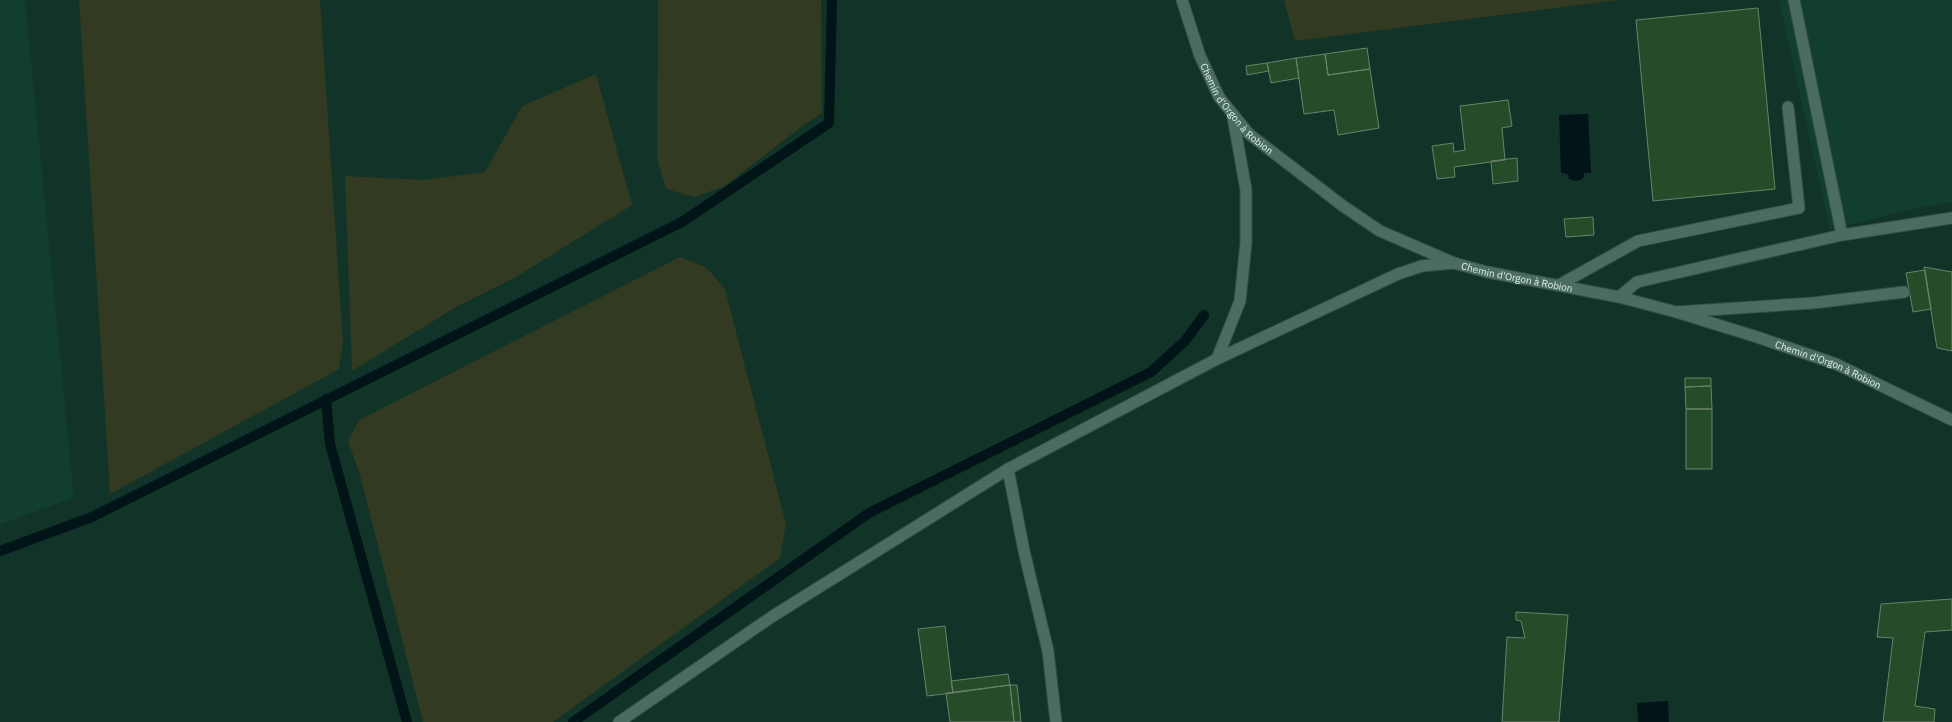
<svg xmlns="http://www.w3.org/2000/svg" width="1952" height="722" font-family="'IBM Plex Sans',sans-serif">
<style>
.built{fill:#123e30}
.green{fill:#323a21}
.water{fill:#011418}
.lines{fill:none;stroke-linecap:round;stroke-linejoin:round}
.stream{stroke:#011418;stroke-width:10}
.building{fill:#264b29;stroke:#6a826b}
.service-casing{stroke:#354e45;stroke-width:13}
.minor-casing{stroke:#354e45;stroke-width:13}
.service{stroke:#4b6d60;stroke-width:11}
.minor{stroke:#4b6d60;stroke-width:11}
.labels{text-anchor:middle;stroke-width:3;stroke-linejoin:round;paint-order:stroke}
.street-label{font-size:10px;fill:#ddefe8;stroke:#07291f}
</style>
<rect width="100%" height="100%" fill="#123328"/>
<path class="built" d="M 0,0 L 25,0 L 74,498 L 0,524 Z
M 1779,0 L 1952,0 L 1952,202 L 1898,212 L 1830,230 Z"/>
<path class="green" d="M 79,0 L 320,0 L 343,342 L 339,369 L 110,494 Z
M 658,0 L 821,0 L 822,113 L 801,127 L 723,187 L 694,197 L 666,189 L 657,158 Z
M 1284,0 L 1618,0 L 1295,41 Z
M 596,74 L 632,205 L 516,277 L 456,307 L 352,371 L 345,176 L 424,180 L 485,172 L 522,106 Z
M 680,257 L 707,268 L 725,289 L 786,524 L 780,558 L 553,722 L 423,722 L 360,475 L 348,441 L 359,420 Z"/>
<path class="water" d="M 1588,114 L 1591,173 L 1584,173 L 1584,177 L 1581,180 L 1574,181 L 1569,179 L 1568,174 L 1561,173 L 1559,115 Z
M 1668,701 L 1669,722 L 1638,722 L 1637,703 Z"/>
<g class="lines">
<path class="stream" d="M 326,399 L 330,444 L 407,722
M 0,551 L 92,517 L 682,222 L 829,123 L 832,0
M 573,722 L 869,513 L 1151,372 L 1185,341 L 1204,315"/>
</g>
<path class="building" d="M 1758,8 L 1775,189 L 1653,201 L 1636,20 Z
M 1367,48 L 1370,69 L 1328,75 L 1325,54 Z
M 1325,54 L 1328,75 L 1370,69 L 1379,128 L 1338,135 L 1334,110 L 1304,114 L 1296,58 Z
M 1296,58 L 1299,78 L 1271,83 L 1267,63 Z
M 1267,63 L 1269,71 L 1247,75 L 1246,66 Z
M 1508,100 L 1512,126 L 1502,128 L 1505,160 L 1454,167 L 1455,177 L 1437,179 L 1432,146 L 1453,143 L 1454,152 L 1465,150 L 1460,106 Z
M 1517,158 L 1518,181 L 1493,184 L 1491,161 Z
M 1593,217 L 1594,235 L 1566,237 L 1564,219 Z
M 1924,267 L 1952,272 L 1952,351 L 1937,348 Z
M 1925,270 L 1931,309 L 1913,312 L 1906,273 Z
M 1685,378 L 1711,378 L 1711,386 L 1685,387 Z
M 1711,386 L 1712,409 L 1686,409 L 1685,387 Z
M 1686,409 L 1712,409 L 1712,469 L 1686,469 Z
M 1952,599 L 1952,630 L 1925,632 L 1915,706 L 1935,709 L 1934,722 L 1883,722 L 1893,638 L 1877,637 L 1881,604 Z
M 1516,612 L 1568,615 L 1559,722 L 1502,722 L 1507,637 L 1525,638 L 1521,621 L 1516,620 Z
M 945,626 L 953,693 L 927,696 L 918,629 Z
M 1008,674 L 1010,685 L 953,693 L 951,681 Z
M 1010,685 L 1014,722 L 950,722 L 946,693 Z
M 1010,685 L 1017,685 L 1021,722 L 1014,722 Z"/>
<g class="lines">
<defs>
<path id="service" d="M 1794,0 L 1842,235
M 1559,285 L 1638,241 L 1799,208 L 1788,107
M 1619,297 L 1637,282 L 1842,235 L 1952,218
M 1676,312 L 1813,303 L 1904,292
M 1008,469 L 1024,551 L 1048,651 L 1056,722"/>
<g id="minor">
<path id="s1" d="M 1182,0 L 1200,56 L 1219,97 L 1249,134 L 1343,206 L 1380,231 L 1454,263 L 1487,272 L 1619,297 L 1676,312 L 1757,337 L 1836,364 L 1952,420"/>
<path d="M 1217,359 L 1240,301 L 1246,243 L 1246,190 L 1233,117"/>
<path d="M 619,722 L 773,616 L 1008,469 L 1217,359 L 1398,274 L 1422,266 L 1454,263"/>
</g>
</defs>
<use href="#service" class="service-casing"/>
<use href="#minor" class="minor-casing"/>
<use href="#service" class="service"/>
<use href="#minor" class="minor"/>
</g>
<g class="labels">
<g class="street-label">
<text dy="4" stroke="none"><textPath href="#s1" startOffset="124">Chemin d'Orgon à Robion</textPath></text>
<text dy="4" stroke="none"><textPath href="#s1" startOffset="460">Chemin d'Orgon à Robion</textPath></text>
<text dy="4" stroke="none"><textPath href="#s1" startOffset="784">Chemin d'Orgon à Robion</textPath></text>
</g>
</g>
</svg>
